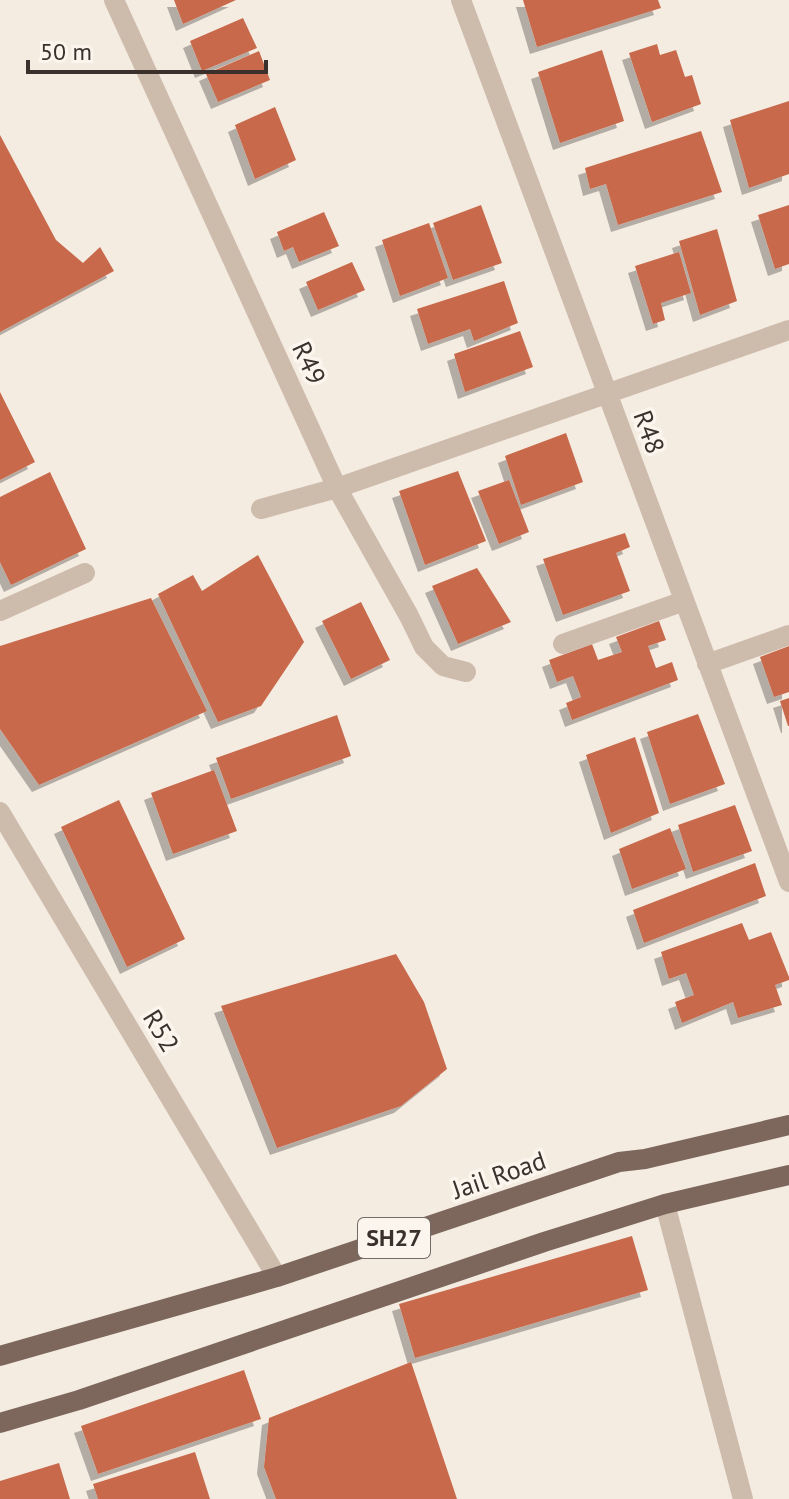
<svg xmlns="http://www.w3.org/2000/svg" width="789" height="1499" font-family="'PT Sans',sans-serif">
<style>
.building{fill:#c8694b;filter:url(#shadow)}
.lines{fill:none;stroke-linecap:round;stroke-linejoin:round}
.minor{stroke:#cdbbac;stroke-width:20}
.major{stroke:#7d675c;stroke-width:20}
.labels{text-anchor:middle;stroke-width:7;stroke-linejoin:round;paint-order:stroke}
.shield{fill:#fbf5ee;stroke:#756b66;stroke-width:2}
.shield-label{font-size:24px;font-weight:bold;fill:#3b302b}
.street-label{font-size:26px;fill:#3b302b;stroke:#fbf5ee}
</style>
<defs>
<filter id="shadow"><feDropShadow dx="-7" dy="7" stdDeviation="0" flood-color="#0004"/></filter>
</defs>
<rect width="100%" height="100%" fill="#f4ebe1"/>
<path class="building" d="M 174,0 L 236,0 L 183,24 Z
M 523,0 L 658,0 L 661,8 L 537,47 Z
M 243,18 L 257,48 L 202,71 L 190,41 Z
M 657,44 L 660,55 L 676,50 L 685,77 L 692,75 L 701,104 L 652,122 L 629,53 Z
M 602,50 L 624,121 L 560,143 L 538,72 Z
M 259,51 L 270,80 L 218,102 L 206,74 Z
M 789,101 L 789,174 L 749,188 L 730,120 Z
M 275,107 L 296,160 L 255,179 L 235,125 Z
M 701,131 L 722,192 L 618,225 L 606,184 L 590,189 L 585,168 Z
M 0,135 L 56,240 L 83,263 L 100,247 L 114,271 L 0,332 Z
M 481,205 L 502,263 L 453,280 L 433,223 Z
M 789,205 L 789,264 L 775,269 L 758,215 Z
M 324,212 L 339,246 L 299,262 L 293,247 L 284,251 L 277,232 Z
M 429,223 L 448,278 L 400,296 L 382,240 Z
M 717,229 L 737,301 L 700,315 L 679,241 Z
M 679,252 L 691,293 L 661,303 L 665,320 L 653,324 L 635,266 Z
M 352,262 L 365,290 L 318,310 L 306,282 Z
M 504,281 L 518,323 L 474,341 L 470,329 L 428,344 L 417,309 Z
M 520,331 L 533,367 L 465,392 L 454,354 Z
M 0,392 L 35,462 L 0,480 Z
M 566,433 L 583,482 L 521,505 L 505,456 Z
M 458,471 L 486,541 L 425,565 L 399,491 Z
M 50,472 L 86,549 L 11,585 L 0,562 L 0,497 Z
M 509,480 L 529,532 L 499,544 L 478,491 Z
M 625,533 L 630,547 L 616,553 L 630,591 L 563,615 L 543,559 Z
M 258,555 L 304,642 L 261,706 L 218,722 L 158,594 L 193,575 L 202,591 Z
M 477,568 L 511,622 L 458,644 L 432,586 Z
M 151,598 L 207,711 L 39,785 L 0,729 L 0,646 Z
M 361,602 L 390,660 L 351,679 L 322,621 Z
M 659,621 L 666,640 L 648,646 L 656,668 L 672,662 L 678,680 L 572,720 L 566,703 L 581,697 L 573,676 L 557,682 L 549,660 L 592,644 L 598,660 L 622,652 L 616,637 Z
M 789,646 L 789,692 L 774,697 L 760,657 Z
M 789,698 L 789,726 L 788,726 L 780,701 Z
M 698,714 L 725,784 L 670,804 L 647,732 Z
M 337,715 L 351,756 L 231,799 L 216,758 Z
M 635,737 L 659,813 L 611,833 L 586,755 Z
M 214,770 L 237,831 L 173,854 L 151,793 Z
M 119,800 L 185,939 L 127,967 L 61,827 Z
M 735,805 L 752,851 L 693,872 L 678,825 Z
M 670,828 L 686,869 L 632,889 L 619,849 Z
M 755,863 L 766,896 L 644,943 L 633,910 Z
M 742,923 L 749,940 L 771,932 L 789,977 L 789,980 L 775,985 L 782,1005 L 738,1018 L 733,1002 L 682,1023 L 675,1002 L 694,995 L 686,973 L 669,979 L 661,952 Z
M 396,954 L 424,1002 L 447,1069 L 401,1106 L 277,1148 L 221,1006 Z
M 632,1236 L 648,1290 L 415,1358 L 399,1304 Z
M 411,1362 L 457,1499 L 276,1499 L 264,1467 L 269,1418 Z
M 244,1370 L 261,1419 L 98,1474 L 81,1426 Z
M 195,1452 L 210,1499 L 98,1499 L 93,1484 Z
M 59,1463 L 70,1499 L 0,1499 L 0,1481 Z"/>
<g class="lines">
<path class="minor" d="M 114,0 L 337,488 L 789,330
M 461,0 L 789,882
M 261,509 L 337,488 L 409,616 L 424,647 L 443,666 L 466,672
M 0,611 L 85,573
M 563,644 L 684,601
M 707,664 L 789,635
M 0,812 L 277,1277
M 665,1204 L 743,1499"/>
<path class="major" d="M 0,1356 L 277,1277 L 619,1162 L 645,1159 L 789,1125
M 0,1423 L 79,1400 L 544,1242 L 665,1204 L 789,1175"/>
</g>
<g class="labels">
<rect class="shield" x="358" y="1218" width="72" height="40" rx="6"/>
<g class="shield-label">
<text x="394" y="1246">SH27</text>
</g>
<g class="street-label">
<text transform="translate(309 363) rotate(65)" y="9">R49</text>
<text transform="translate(649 432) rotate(70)" y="9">R48</text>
<text transform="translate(161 1031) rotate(59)" y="9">R52</text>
<text transform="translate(499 1175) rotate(-19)" y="9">Jail Road</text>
</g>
</g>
<path d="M28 60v12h238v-12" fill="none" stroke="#3b302b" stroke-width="4"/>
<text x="40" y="60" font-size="24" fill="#3b302b" stroke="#fbf5ee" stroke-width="6" paint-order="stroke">50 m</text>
</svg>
